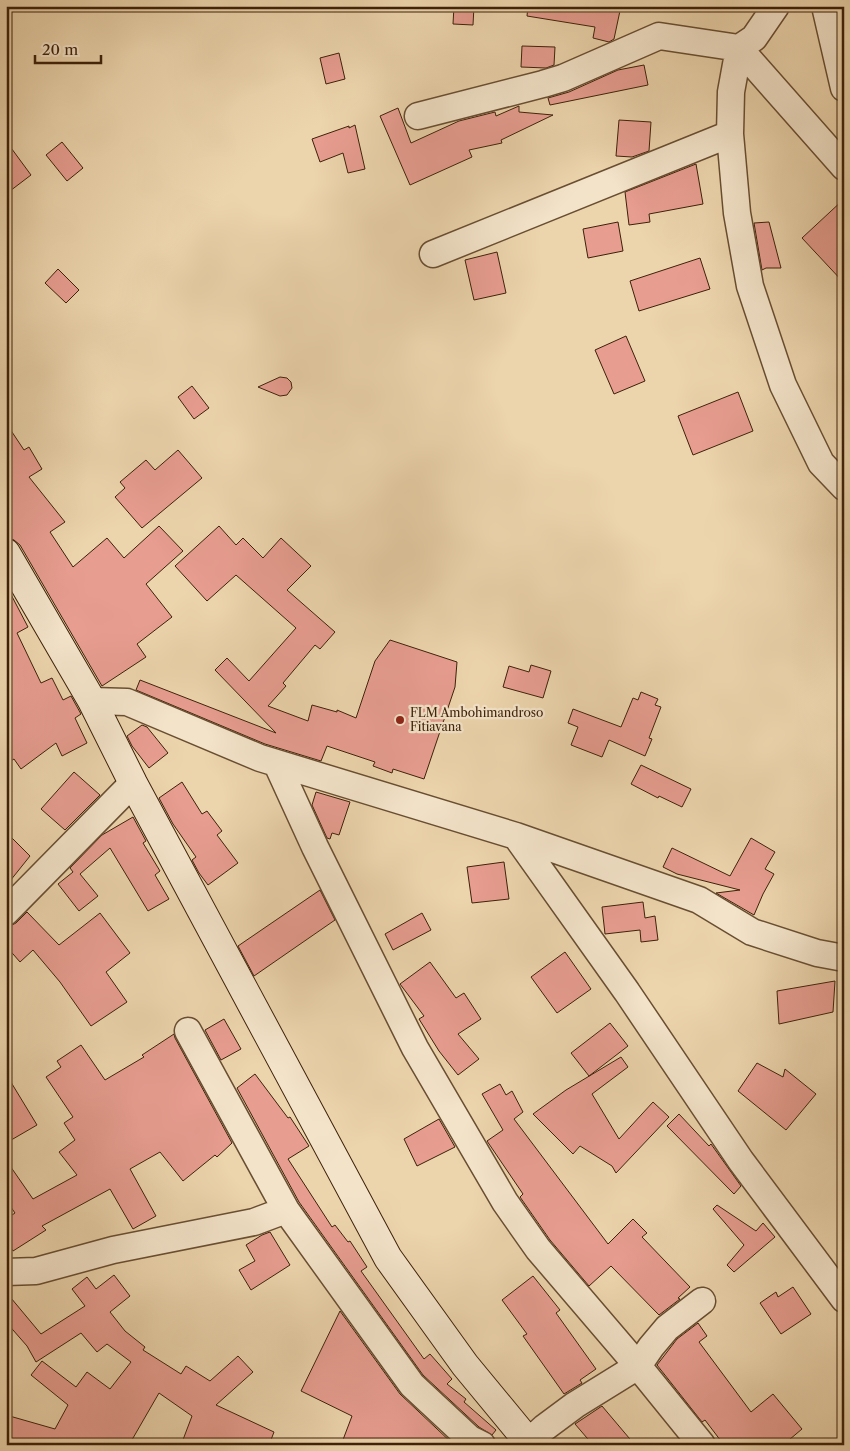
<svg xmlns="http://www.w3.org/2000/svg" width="850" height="1451" font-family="'Libre Caslon Text',serif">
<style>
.building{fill:#e79d90;stroke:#3d2109}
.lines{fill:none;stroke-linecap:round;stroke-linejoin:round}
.street-casing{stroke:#694e32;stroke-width:29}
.secondary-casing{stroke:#3d2109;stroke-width:30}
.street{stroke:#f3e3c9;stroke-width:26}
.secondary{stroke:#f3e3c9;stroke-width:28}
.poi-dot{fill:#8f2418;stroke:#f3e3c9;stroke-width:2}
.labels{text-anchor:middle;stroke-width:4.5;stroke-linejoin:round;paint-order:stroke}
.poi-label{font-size:12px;fill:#3d2109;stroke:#f3e3c9;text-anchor:start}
</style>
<rect width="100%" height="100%" fill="#ecd4ac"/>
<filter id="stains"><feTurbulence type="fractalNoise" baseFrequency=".004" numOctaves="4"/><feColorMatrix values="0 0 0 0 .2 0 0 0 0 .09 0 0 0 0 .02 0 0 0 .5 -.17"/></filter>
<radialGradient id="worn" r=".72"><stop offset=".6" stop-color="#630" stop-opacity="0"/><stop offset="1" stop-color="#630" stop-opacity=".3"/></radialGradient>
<path class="building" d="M 454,6 L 474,6 L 473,25 L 453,24 Z
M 528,6 L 621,6 L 614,39 L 609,42 L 593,38 L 595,27 L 527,16 Z
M 522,46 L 555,47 L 554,65 L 546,68 L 521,67 Z
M 339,53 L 345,79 L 326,84 L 320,58 Z
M 644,65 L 648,85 L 550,105 L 548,98 L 569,92 L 618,70 Z
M 519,106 L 519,112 L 553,115 L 501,140 L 502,143 L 469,150 L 472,157 L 410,185 L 380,116 L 398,108 L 411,143 L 459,121 L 495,112 L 496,116 Z
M 619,120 L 651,122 L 649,151 L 632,157 L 616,156 Z
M 355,125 L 365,169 L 348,173 L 343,153 L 320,162 L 312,139 L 349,126 L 349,128 Z
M 6,141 L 31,175 L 6,194 Z
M 62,142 L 83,168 L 67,181 L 46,155 Z
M 696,164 L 703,204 L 649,214 L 650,222 L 629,225 L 625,192 Z
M 844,199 L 844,283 L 802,238 Z
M 618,222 L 623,251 L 588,258 L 583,229 Z
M 769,222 L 781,268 L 766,268 L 762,270 L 754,223 Z
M 497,252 L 506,293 L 474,300 L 465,260 Z
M 700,258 L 710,289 L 639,311 L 630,281 Z
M 58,269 L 79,290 L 66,303 L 45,283 Z
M 626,336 L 645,381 L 614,394 L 595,350 Z
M 280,377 L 287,378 L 291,382 L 292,388 L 287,395 L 280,396 L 258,387 Z
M 192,386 L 209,408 L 194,419 L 178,397 Z
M 738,392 L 753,431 L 693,455 L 678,416 Z
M 6,423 L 24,450 L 29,447 L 42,469 L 29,477 L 65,522 L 50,532 L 73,567 L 107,538 L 124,558 L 159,526 L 183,551 L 146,584 L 172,617 L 137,644 L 146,657 L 102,686 L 20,545 L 14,540 L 6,537 Z
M 178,450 L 202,478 L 142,528 L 115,497 L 125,488 L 120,482 L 146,460 L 155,470 Z
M 219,526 L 236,545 L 243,538 L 263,558 L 281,538 L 311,566 L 287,590 L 335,632 L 320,649 L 315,645 L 283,683 L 286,686 L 268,706 L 308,721 L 312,705 L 337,712 L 337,710 L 356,718 L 375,661 L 390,640 L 457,662 L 455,687 L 424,779 L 393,769 L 392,773 L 373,766 L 375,762 L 327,746 L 321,761 L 265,744 L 136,690 L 140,680 L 276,733 L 215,670 L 227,658 L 249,681 L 296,628 L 236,575 L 207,601 L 175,566 Z
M 6,585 L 28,627 L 17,633 L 41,683 L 52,678 L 63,700 L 71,696 L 81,714 L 75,718 L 87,743 L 62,756 L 56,743 L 21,769 L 14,759 L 6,764 Z
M 531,665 L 551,671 L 543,698 L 503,687 L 509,666 L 529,672 Z
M 641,692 L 658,699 L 655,705 L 661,707 L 649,738 L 652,739 L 645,756 L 609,740 L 602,757 L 571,745 L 578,727 L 568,723 L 573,709 L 621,727 L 633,698 L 638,700 Z
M 142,725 L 147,727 L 168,753 L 149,768 L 132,746 L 127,736 Z
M 641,765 L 691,789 L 682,807 L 659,796 L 658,798 L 631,784 Z
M 74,772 L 100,795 L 65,830 L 41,809 Z
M 182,782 L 202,814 L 207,811 L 222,831 L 217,835 L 238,863 L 208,885 L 199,873 L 192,860 L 196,857 L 173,824 L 159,798 Z
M 316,792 L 350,802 L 339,835 L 332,833 L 330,839 L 327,838 L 312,805 Z
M 133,817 L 146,841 L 143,843 L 160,871 L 155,875 L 169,899 L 148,911 L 110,848 L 80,874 L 98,896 L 79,911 L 58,884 L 73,872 L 70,868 L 102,835 Z
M 6,832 L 30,856 L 6,886 Z
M 751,838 L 775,852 L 765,869 L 774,874 L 763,894 L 754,915 L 716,893 L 740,890 L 677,874 L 663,867 L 672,848 L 730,876 Z
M 504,862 L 509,899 L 472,903 L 467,867 Z
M 320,890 L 335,920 L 254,976 L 238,946 Z
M 643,902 L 645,918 L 655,916 L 658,940 L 641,942 L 640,930 L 605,934 L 602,907 Z
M 27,912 L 59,945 L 100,913 L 130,953 L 106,972 L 127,1002 L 91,1026 L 60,982 L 33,950 L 20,962 L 6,946 L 6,927 L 10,926 L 16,923 Z
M 422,913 L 431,930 L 393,950 L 385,934 Z
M 565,952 L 591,989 L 557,1013 L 531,977 Z
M 430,962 L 456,998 L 464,993 L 481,1019 L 458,1034 L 479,1059 L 458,1075 L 439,1051 L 419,1019 L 424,1016 L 400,984 Z
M 835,981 L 833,1012 L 779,1024 L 777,991 Z
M 224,1019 L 241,1049 L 221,1060 L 205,1030 Z
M 610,1023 L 628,1046 L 589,1076 L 571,1053 Z
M 174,1034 L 175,1038 L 232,1143 L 217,1157 L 215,1155 L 183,1181 L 160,1152 L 130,1169 L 156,1216 L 133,1229 L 110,1189 L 42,1226 L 46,1230 L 13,1251 L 6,1240 L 6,1219 L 15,1213 L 6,1200 L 6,1160 L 33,1199 L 77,1175 L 59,1152 L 75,1140 L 64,1123 L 73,1117 L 46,1077 L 61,1067 L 57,1061 L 81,1045 L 105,1080 L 144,1057 L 142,1055 Z
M 621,1057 L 628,1067 L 592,1094 L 619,1139 L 653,1102 L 669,1117 L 616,1173 L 612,1166 L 580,1146 L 573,1154 L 533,1114 L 566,1090 Z
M 757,1063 L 783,1077 L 785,1069 L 816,1094 L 786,1130 L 738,1091 Z
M 6,1074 L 37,1125 L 6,1143 Z
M 255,1074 L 288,1118 L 290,1117 L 309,1146 L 288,1159 L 332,1227 L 335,1225 L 348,1242 L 350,1241 L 367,1267 L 361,1271 L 424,1359 L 430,1354 L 452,1379 L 447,1384 L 466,1399 L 464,1402 L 496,1430 L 492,1435 L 479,1427 L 423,1375 L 299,1202 L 237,1088 Z
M 500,1084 L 506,1095 L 512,1091 L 523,1112 L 514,1119 L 608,1244 L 633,1219 L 647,1233 L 642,1237 L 690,1287 L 678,1298 L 680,1299 L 659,1315 L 611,1266 L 589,1286 L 550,1240 L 520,1197 L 523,1194 L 487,1141 L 503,1130 L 482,1094 Z
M 679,1114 L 709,1146 L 711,1144 L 741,1186 L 734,1194 L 667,1126 Z
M 439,1119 L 455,1147 L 417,1166 L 404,1139 Z
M 717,1205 L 756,1231 L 763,1223 L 775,1237 L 734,1272 L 727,1265 L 744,1245 L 713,1209 Z
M 270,1232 L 290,1265 L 251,1290 L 239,1270 L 255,1261 L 246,1245 L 262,1235 Z
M 114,1275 L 130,1296 L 110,1312 L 125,1331 L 145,1347 L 143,1350 L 181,1374 L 186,1366 L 210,1381 L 238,1356 L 253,1372 L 216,1405 L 274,1432 L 269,1445 L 181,1445 L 192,1416 L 159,1393 L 129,1445 L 6,1445 L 6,1415 L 55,1429 L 68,1405 L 31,1375 L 42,1361 L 76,1387 L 87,1372 L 110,1389 L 131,1362 L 107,1344 L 97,1352 L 81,1333 L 36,1362 L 27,1346 L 6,1322 L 6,1292 L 41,1334 L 85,1306 L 72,1289 L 87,1277 L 96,1289 Z
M 533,1276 L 560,1310 L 556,1313 L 596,1369 L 580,1380 L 582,1383 L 564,1394 L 523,1336 L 527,1334 L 502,1300 Z
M 793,1287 L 811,1314 L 781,1334 L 760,1303 L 776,1292 L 778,1297 Z
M 340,1311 L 400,1394 L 454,1445 L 341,1445 L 352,1416 L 301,1391 Z
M 698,1323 L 707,1336 L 699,1342 L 751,1412 L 773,1394 L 802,1429 L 783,1445 L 724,1445 L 705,1420 L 702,1422 L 657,1365 L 677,1339 Z
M 602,1406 L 635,1445 L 593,1445 L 575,1424 Z"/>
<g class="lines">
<defs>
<path id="street" d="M 776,6 L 754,38 L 739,48 L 731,92 L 730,134 L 737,213 L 750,286 L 783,385 L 821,463 L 844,487
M 825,6 L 844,88
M 418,116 L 543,84 L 563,78 L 659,36 L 739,48 L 844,167
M 433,254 L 730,134
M 92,701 L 127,702 L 260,758 L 516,836 L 699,900 L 752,932 L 817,953 L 844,958
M 277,764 L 315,847 L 415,1048 L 505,1202 L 538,1249 L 638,1366 L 702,1445
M 516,836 L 627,992 L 741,1161 L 844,1299
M 6,912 L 133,783
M 188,1031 L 286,1210 L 412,1385 L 470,1439 L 482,1445
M 6,1272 L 36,1271 L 113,1250 L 254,1222 L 286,1210
M 525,1445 L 544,1428 L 575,1405 L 638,1366 L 651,1347 L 667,1328 L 702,1301"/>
<path id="secondary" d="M 6,553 L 92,701 L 133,783 L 388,1258 L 465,1365 L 531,1445"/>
</defs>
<use href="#street" class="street-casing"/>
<use href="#secondary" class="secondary-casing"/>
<use href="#street" class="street"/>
<use href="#secondary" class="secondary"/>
</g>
<circle class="poi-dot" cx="400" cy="720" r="5"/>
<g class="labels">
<g class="poi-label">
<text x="410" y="717">FLM Ambohimandroso<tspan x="410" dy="14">Fitiavana</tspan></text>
</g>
</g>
<rect width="850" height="1451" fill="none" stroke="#ecd4ac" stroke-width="25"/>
<rect x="8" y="8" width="835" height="1436" fill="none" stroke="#3d2109" stroke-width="2.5"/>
<rect x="12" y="12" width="825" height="1426" fill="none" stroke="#3d2109"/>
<path d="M35 55v8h66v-8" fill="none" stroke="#3d2109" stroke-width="2.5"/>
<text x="42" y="55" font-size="15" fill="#3d2109" stroke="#f3e3c9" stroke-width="4" paint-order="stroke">20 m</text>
<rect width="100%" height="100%" filter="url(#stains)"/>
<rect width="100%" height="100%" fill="url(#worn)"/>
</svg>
